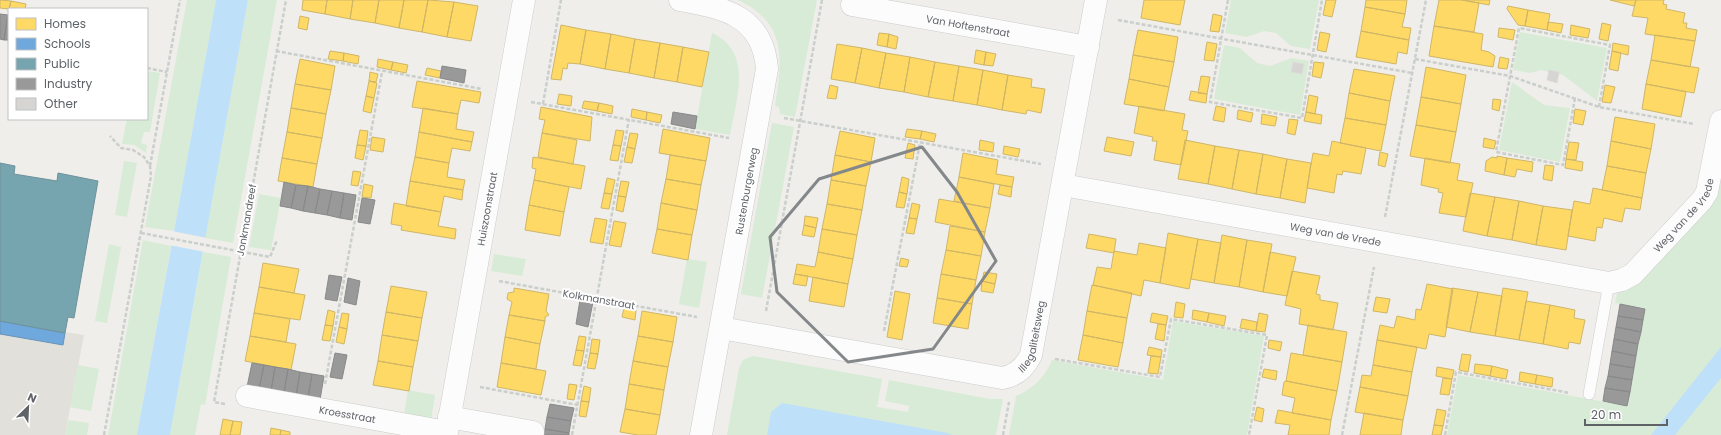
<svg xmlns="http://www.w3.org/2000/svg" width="1721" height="435" font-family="Poppins,sans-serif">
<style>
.education{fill:#e2e0da}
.green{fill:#d8ebd6}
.water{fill:#bfe0f9}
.pier{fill:#efeeea}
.homes{fill:#ffd966;stroke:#cfb667}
.schools{fill:#6fa8dc;stroke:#6a93b9}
.public{fill:#76a5af;stroke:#6f919a}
.industry{fill:#999;stroke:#88898a}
.building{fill:#d6d5d3;stroke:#deddd9}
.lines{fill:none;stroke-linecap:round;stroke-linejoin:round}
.lane-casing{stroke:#cbcccc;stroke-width:12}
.street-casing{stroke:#cbcccc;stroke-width:23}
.secondary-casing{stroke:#cacacb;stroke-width:23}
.path{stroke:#cacfcc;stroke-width:2.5;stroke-dasharray:4 2;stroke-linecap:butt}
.lane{stroke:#fdfcfc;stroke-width:11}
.street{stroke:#fdfcfc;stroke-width:22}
.secondary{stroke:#fdfcfc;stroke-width:22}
.marked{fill:none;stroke:#84888a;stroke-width:3;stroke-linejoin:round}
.labels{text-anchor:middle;stroke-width:4;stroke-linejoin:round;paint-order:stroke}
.street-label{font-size:10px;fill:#5f6368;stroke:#fff}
</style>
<rect width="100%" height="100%" fill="#efeeea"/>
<path class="education" d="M 65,332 L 84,335 L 65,435 L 0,435 L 0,334 Z"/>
<path class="green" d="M 187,0 L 216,0 L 174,231 L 145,227 Z
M 248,0 L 277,0 L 233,243 L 205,238 Z
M 738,0 L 817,0 L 795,117 L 780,114 L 779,107 L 775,106 C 782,60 788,24 738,0 Z
M 1231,0 L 1319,0 L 1310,49 L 1291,46 L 1276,33 L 1264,31 L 1247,37 L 1225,33 Z
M 1520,32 L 1607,48 L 1597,101 L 1563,75 L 1541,70 L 1530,73 L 1513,70 Z
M 712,33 C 754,52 736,100 730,135 L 695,129 Z
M 1224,45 L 1240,48 L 1257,63 L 1270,66 L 1292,58 L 1309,61 L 1300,115 L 1214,99 Z
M 147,71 L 160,73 L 150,132 L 144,132 L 141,143 L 147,145 L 146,153 L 134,145 L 122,144 L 127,119 L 147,119 Z
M 1512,82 L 1544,105 L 1570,108 L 1560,162 L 1499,150 Z
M 772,123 L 794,127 L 762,298 L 741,294 Z
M 124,161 L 137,163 L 127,217 L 115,215 Z
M 1719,184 L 1721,185 L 1721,435 L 1447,435 L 1458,375 L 1627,406 L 1645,308 L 1615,303 L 1617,293 Z
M 259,194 L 281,198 L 271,250 L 249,247 Z
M 143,240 L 171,246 L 137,435 L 108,435 Z
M 109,244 L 121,247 L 107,323 L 95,321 Z
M 203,252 L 231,257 L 205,405 L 201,404 L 195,435 L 170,435 Z
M 494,254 L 526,259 L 522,276 L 491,271 Z
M 687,259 L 707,262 L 699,308 L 679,304 Z
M 1173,321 L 1264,336 L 1247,435 L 1009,435 L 1016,396 C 1033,389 1045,377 1052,360 L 1163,380 Z
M 753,356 L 882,379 L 877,407 L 908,412 L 909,406 L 885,401 L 889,380 L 990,399 L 1003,399 L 996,435 L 952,435 L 771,413 L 767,435 L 727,435 L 739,368 L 743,360 Z
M 78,365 L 99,369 L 91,411 L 70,407 Z
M 408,390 L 435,395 L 431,420 L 404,414 Z
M 68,420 L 89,423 L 87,435 L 65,435 Z"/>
<path class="water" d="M 216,0 L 248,0 L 170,435 L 137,435 Z
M 1721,347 L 1721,378 L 1717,383 L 1675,435 L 1651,435 Z
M 782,403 L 948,433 L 952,435 L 767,435 L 771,412 Z"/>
<path class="pier" d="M 172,231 L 207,238 L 205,252 L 169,245 Z"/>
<path class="homes" d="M 0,0 L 11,1 L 9,9 L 0,8 Z
M 303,0 L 327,0 L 325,14 L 302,10 Z
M 327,0 L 353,0 L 350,19 L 325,14 Z
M 353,0 L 379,0 L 375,23 L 350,19 Z
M 379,0 L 404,0 L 399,28 L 375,23 Z
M 404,0 L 428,0 L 422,32 L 399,28 Z
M 428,0 L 454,2 L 447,37 L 422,32 Z
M 1144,0 L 1185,0 L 1180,25 L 1141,18 Z
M 1326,0 L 1336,0 L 1332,17 L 1323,15 Z
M 1366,0 L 1407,0 L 1405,14 L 1365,7 Z
M 1439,0 L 1462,0 L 1479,3 L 1474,32 L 1434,26 Z
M 1462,0 L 1490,0 L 1489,5 Z
M 1610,0 L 1636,0 L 1634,6 Z
M 1636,0 L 1664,0 L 1663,4 L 1667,5 L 1666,9 L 1685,13 L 1683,23 L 1687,23 L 1686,28 L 1697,30 L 1695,41 L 1645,34 L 1648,18 L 1632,16 Z
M 11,1 L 26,4 L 25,9 L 9,9 Z
M 454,2 L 478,6 L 471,41 L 447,37 Z
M 1508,6 L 1528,10 L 1525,26 L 1518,25 L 1507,9 Z
M 1365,7 L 1405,14 L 1402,27 L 1411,28 L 1409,40 L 1361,31 Z
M 1528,10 L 1550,14 L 1547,30 L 1525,26 Z
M 1213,14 L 1222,16 L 1219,32 L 1210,31 Z
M 300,16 L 309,18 L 307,30 L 298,28 Z
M 1548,22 L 1563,24 L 1561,33 L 1547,30 Z
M 1602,23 L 1611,25 L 1608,41 L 1599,39 Z
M 561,25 L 586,30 L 580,64 L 568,63 L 567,69 L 563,68 L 561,80 L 551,79 Z
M 1571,25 L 1590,29 L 1588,38 L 1570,35 Z
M 1434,26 L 1483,34 L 1481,50 L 1489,52 L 1495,56 L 1493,67 L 1429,56 Z
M 1499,28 L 1515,30 L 1513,40 L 1498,37 Z
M 586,30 L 611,34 L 605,69 L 580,64 Z
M 1138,30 L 1178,37 L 1174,62 L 1133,55 Z
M 1361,31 L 1409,40 L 1407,54 L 1398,52 L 1396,64 L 1356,57 Z
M 1320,32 L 1330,34 L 1326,52 L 1317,50 Z
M 879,33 L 889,34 L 887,47 L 877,45 Z
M 611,34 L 635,39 L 629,73 L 605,69 Z
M 889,34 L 898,37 L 896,49 L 887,47 Z
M 1655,35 L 1695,41 L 1690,67 L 1651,60 Z
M 635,39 L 660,43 L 654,78 L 629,73 Z
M 1207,42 L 1217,44 L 1214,61 L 1204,60 Z
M 660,43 L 683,47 L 677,82 L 654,78 Z
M 1613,43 L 1629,46 L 1628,55 L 1612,51 Z
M 837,44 L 862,48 L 855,83 L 831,79 Z
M 683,47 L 709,52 L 702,87 L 677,82 Z
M 862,48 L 886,53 L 879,88 L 855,83 Z
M 976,50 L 986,52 L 984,65 L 974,63 Z
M 330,51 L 344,53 L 343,61 L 328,59 Z
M 1612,51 L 1621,53 L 1618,71 L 1609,69 Z
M 986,52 L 996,54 L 993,66 L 984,65 Z
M 344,53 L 359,56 L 358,64 L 343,61 Z
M 886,53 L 910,57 L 904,92 L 879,88 Z
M 1133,55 L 1174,62 L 1169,87 L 1129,79 Z
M 910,57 L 935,62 L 928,97 L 904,92 Z
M 1500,57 L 1509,59 L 1507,69 L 1498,68 Z
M 300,59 L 335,66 L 331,90 L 295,84 Z
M 378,59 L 393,62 L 391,70 L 377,67 Z
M 1651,60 L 1699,68 L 1694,93 L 1646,84 Z
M 393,62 L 408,65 L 406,73 L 391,70 Z
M 935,62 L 959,66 L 953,101 L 928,97 Z
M 1314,62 L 1324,63 L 1321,78 L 1312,76 Z
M 959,66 L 983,70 L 977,105 L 953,101 Z
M 1426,67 L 1466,75 L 1461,104 L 1421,97 Z
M 427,68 L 441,71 L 440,78 L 425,75 Z
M 1354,69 L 1395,76 L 1390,101 L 1349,93 Z
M 983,70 L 1008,75 L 1002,110 L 977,105 Z
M 370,72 L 378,74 L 376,82 L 369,81 Z
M 1008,75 L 1032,79 L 1031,87 L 1045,89 L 1041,113 L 1027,110 L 1026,114 L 1002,110 Z
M 1201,76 L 1210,77 L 1207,94 L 1198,93 Z
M 1129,79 L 1169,87 L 1164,111 L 1124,104 Z
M 369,81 L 377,83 L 374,98 L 366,96 Z
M 417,81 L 481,92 L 479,103 L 461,100 L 458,114 L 412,107 Z
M 295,84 L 331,90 L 326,114 L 291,108 Z
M 1646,84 L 1686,92 L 1681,117 L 1642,109 Z
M 830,85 L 838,87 L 836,99 L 827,98 Z
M 1605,85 L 1615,87 L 1611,103 L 1602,102 Z
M 1191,91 L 1207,94 L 1206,103 L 1189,100 Z
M 1349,93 L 1390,101 L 1386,125 L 1345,118 Z
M 559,94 L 572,96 L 571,106 L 557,104 Z
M 1309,95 L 1318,97 L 1315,114 L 1306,112 Z
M 366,96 L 374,98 L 371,113 L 363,111 Z
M 1421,97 L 1461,104 L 1456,132 L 1416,125 Z
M 1493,99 L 1501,100 L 1499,111 L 1492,109 Z
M 584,101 L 599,103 L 597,111 L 582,108 Z
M 599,103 L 613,106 L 612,114 L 597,111 Z
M 1139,106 L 1185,114 L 1182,130 L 1188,131 L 1181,165 L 1154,160 L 1157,141 L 1152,141 L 1153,137 L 1134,133 Z
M 1216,106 L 1226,108 L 1224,122 L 1213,120 Z
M 541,107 L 592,117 L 590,141 L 542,133 L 545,120 L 539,119 Z
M 291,108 L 326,114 L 322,138 L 287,132 Z
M 423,108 L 458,114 L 456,129 L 474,132 L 472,142 L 419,132 Z
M 632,109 L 647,112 L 646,120 L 631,117 Z
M 1575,109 L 1586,111 L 1583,125 L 1573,123 Z
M 1238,110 L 1253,113 L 1251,122 L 1237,119 Z
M 647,112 L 662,115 L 660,123 L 646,120 Z
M 1306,112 L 1322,115 L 1321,124 L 1304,121 Z
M 1262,114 L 1277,117 L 1275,126 L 1261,124 Z
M 1615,117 L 1655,124 L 1651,149 L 1611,141 Z
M 1345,118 L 1386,125 L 1381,151 L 1340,143 Z
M 1289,119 L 1298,120 L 1295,135 L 1287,133 Z
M 1416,125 L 1456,132 L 1450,163 L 1410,156 Z
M 663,129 L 710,138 L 706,161 L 659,153 Z
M 907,129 L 922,131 L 920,139 L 905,137 Z
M 360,130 L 368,131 L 366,146 L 357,145 Z
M 616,130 L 624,131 L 621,146 L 613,145 Z
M 840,131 L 875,138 L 871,162 L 835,155 Z
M 922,131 L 936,134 L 934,142 L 920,139 Z
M 287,132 L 322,138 L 317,164 L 282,158 Z
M 419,132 L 472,142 L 470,151 L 452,148 L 449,163 L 415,157 Z
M 542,133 L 577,140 L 573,164 L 538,157 Z
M 630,133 L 638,134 L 635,149 L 627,147 Z
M 372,137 L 385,139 L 383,152 L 370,150 Z
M 1107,137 L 1134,142 L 1131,156 L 1104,151 Z
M 1484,138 L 1496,141 L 1494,149 L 1483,147 Z
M 980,140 L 994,143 L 993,152 L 979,150 Z
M 1185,140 L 1215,146 L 1208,184 L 1178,179 Z
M 1332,141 L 1366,148 L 1361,174 L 1343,171 L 1342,175 L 1337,174 L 1334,193 L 1307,188 L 1313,153 L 1329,156 Z
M 1611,141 L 1651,149 L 1646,173 L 1607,166 Z
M 1569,142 L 1579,143 L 1576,160 L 1566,159 Z
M 908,143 L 915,145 L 913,159 L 905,158 Z
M 357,145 L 366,146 L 363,160 L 355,158 Z
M 613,145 L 621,146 L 618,161 L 610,160 Z
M 1004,146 L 1020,149 L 1018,157 L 1003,154 Z
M 1215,146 L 1239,150 L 1232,189 L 1208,184 Z
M 627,147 L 635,149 L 632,163 L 624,162 Z
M 1239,150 L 1263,154 L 1256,194 L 1232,189 Z
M 1380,152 L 1388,154 L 1385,167 L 1378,165 Z
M 963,153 L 998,160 L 996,174 L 1014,177 L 1012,187 L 959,177 Z
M 1263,154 L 1287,159 L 1280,198 L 1256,194 Z
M 670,155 L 706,161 L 701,185 L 666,179 Z
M 835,155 L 871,162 L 866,186 L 831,180 Z
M 1497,156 L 1507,158 L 1504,175 L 1485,171 L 1486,161 L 1492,157 L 1497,158 Z
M 415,157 L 449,163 L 447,177 L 465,180 L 463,190 L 410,181 Z
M 533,157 L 585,166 L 581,189 L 534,180 L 536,169 L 532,168 Z
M 282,158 L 317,164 L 313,187 L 278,181 Z
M 1425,158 L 1460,164 L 1457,180 L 1473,183 L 1466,217 L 1439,213 L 1443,193 L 1438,192 L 1439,189 L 1421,185 Z
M 1507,158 L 1533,162 L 1532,172 L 1517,169 L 1515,177 L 1504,175 Z
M 1287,159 L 1311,163 L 1305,203 L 1280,198 Z
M 1566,159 L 1583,162 L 1582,171 L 1565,168 Z
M 1545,165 L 1554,166 L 1552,181 L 1543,179 Z
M 1607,166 L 1646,173 L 1642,198 L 1602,190 Z
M 353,171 L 361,172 L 358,186 L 351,185 Z
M 902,177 L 909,179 L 907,194 L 899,192 Z
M 959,177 L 994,184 L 990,208 L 954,201 Z
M 607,178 L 615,180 L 612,194 L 604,193 Z
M 666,179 L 701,185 L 697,210 L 661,203 Z
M 534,180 L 569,187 L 564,212 L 529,205 Z
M 831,180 L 866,186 L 862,210 L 827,204 Z
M 410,181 L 463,190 L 462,200 L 444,196 L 441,212 L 406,206 Z
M 621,181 L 629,182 L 626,197 L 618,196 Z
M 364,184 L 373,186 L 371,198 L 362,197 Z
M 1000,185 L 1012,187 L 1011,197 L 998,194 Z
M 1593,188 L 1642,198 L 1640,210 L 1625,208 L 1622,222 L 1604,218 L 1602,228 L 1597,227 L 1595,241 L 1568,236 L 1574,201 L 1590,204 Z
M 899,192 L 907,194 L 904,208 L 896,207 Z
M 604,193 L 612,194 L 609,209 L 601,208 Z
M 1470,193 L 1495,197 L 1487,236 L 1463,231 Z
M 618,196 L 626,197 L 623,212 L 616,210 Z
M 1495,197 L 1519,201 L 1512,240 L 1487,236 Z
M 939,199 L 990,208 L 985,232 L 935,222 Z
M 1519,201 L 1543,206 L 1536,245 L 1512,240 Z
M 394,203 L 441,212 L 438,226 L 456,229 L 455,239 L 401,230 L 402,226 L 391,224 Z
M 661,203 L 697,210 L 692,235 L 657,229 Z
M 912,203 L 920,205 L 917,219 L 909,218 Z
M 827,204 L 862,210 L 857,235 L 822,229 Z
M 529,205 L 564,212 L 560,236 L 525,230 Z
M 1543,206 L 1572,210 L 1566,250 L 1536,245 Z
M 805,216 L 818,218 L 816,228 L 804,225 Z
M 595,218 L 607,220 L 603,244 L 590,242 Z
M 909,218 L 917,219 L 914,234 L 906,233 Z
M 614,221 L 626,223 L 621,247 L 609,245 Z
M 804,225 L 816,228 L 814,237 L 802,235 Z
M 950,226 L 985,232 L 981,256 L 946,250 Z
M 657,229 L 692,235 L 688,260 L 652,253 Z
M 822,229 L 857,235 L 853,259 L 818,252 Z
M 1168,233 L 1198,239 L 1189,289 L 1160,283 Z
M 1089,234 L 1116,239 L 1114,253 L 1086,248 Z
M 1222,235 L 1247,240 L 1239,287 L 1214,283 Z
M 1198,239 L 1221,243 L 1214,283 L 1191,279 Z
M 1247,240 L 1272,244 L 1263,292 L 1239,287 Z
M 1139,243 L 1166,248 L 1160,283 L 1144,280 L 1141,296 L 1093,285 L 1097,267 L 1111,269 L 1114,251 L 1137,255 Z
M 946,250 L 981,256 L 976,280 L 941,274 Z
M 818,252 L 853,259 L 848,284 L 795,274 L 797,264 L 815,267 Z
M 1270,252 L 1296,257 L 1287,296 L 1263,292 Z
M 901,258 L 909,260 L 907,267 L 899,266 Z
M 263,263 L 299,269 L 294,293 L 259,287 Z
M 1292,271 L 1320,276 L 1316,294 L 1320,295 L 1320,300 L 1338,303 L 1333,330 L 1299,324 L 1301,309 L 1285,305 Z
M 984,272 L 997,274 L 995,284 L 982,281 Z
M 795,274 L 808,276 L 806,286 L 793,284 Z
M 941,274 L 976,280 L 972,304 L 937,298 Z
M 813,277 L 848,284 L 844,307 L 809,301 Z
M 982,281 L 995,284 L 993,293 L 981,291 Z
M 1427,284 L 1453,289 L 1445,337 L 1429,334 L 1426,349 L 1377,340 L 1380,325 L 1394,328 L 1397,316 L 1415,320 L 1416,309 L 1421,310 Z
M 1092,285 L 1132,293 L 1127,318 L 1087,311 Z
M 391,286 L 427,292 L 422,318 L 386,312 Z
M 259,287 L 305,295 L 300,320 L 254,313 Z
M 514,288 L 549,294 L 546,311 L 549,315 L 545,317 L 545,321 L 509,315 L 512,302 L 507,299 L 508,293 L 514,292 Z
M 1452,288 L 1478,292 L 1470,332 L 1446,327 Z
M 1503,288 L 1528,292 L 1519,340 L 1495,336 Z
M 895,291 L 910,294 L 902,340 L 887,337 Z
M 1478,292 L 1502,296 L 1495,336 L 1470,332 Z
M 1376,297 L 1390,299 L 1387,313 L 1373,311 Z
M 937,298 L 972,304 L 968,329 L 933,323 Z
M 1526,301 L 1550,305 L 1543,344 L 1519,340 Z
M 1176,302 L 1185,304 L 1183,318 L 1174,317 Z
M 1550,305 L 1575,310 L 1574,318 L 1585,320 L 1580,344 L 1569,342 L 1568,349 L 1543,344 Z
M 624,308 L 636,310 L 635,320 L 622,317 Z
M 328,310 L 335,312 L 333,326 L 325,325 Z
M 1193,310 L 1209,313 L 1207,322 L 1192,319 Z
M 642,311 L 677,317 L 673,342 L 638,336 Z
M 1087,311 L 1127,318 L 1123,343 L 1083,335 Z
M 386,312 L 422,318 L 418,341 L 382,335 Z
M 254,313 L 290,319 L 286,342 L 250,336 Z
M 342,313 L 349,314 L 347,329 L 339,327 Z
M 1152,313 L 1168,316 L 1166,325 L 1150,322 Z
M 1209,313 L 1226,316 L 1224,326 L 1207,322 Z
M 1259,313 L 1268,315 L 1265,332 L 1256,331 Z
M 509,315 L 545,321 L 540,344 L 505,337 Z
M 1242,319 L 1257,322 L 1256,331 L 1240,328 Z
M 1158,324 L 1166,325 L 1164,341 L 1155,339 Z
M 325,325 L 333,326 L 330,341 L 322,340 Z
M 1308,325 L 1347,332 L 1342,362 L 1303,355 Z
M 339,327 L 347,329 L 344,344 L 336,342 Z
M 382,335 L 418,341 L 413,367 L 378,361 Z
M 1083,335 L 1123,343 L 1118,367 L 1078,360 Z
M 250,336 L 296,344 L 291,370 L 245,361 Z
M 579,336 L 586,337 L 584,351 L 576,350 Z
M 638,336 L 673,342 L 668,367 L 633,361 Z
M 505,337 L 540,344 L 536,369 L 501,363 Z
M 592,339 L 600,340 L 598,354 L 590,353 Z
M 1269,340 L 1282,342 L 1280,351 L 1268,348 Z
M 1377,340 L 1417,347 L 1412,372 L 1373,365 Z
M 1149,347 L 1162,350 L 1161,357 L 1147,355 Z
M 576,350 L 584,351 L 581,366 L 573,365 Z
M 590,353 L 598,354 L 595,369 L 587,368 Z
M 1291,353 L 1342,362 L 1337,391 L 1286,381 Z
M 1462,354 L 1471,355 L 1468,372 L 1459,370 Z
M 1151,356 L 1161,357 L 1158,374 L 1148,373 Z
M 378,361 L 413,367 L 409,391 L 373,385 Z
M 633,361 L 668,367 L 664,390 L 629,384 Z
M 501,363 L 546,371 L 541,395 L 497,387 Z
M 1475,364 L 1492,366 L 1490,376 L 1474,373 Z
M 1373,365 L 1412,372 L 1408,396 L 1360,387 L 1362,375 L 1371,376 Z
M 1492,366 L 1508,370 L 1506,379 L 1490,376 Z
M 1437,367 L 1454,370 L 1452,379 L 1436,376 Z
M 1264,369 L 1277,371 L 1276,380 L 1262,377 Z
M 1520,372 L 1537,375 L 1535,384 L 1519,381 Z
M 1537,375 L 1553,378 L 1552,387 L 1535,384 Z
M 1443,378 L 1452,379 L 1449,395 L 1440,394 Z
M 1286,381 L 1337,391 L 1331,420 L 1292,413 L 1295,398 L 1282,395 L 1284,382 Z
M 569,384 L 577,385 L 574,400 L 567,399 Z
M 629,384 L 664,390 L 660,415 L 625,409 Z
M 584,386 L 591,388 L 589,402 L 581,401 Z
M 1360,387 L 1408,396 L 1403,420 L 1355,412 Z
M 581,401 L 589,402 L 586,417 L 579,416 Z
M 1257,407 L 1264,409 L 1262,422 L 1254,420 Z
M 625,409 L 660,415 L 656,435 L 638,435 L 620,432 Z
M 1437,409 L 1446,411 L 1443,426 L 1434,425 Z
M 1278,410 L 1331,420 L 1329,435 L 1288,435 L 1290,425 L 1275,423 Z
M 1364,413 L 1403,420 L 1401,435 L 1360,435 Z
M 223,419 L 233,421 L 230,435 L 220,435 Z
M 233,421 L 242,422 L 240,435 L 230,435 Z
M 1434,425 L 1443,426 L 1441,435 L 1432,435 Z
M 271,428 L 281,430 L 280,435 L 270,435 Z
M 281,430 L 290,432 L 290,435 L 280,435 Z"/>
<path class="schools" d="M 0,321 L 65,333 L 63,345 L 0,334 Z"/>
<path class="public" d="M 0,163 L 15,166 L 14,174 L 57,181 L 58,173 L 98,181 L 74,318 L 68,317 L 65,333 L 0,321 Z"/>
<path class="industry" d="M 0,14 L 8,15 L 4,40 L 0,39 Z
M 8,15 L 9,15 L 9,40 L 4,40 Z
M 442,66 L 466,70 L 464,83 L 440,78 Z
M 673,112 L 697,116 L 695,129 L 671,124 Z
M 284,182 L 296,185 L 291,208 L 280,206 Z
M 296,185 L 308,186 L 303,211 L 291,208 Z
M 308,186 L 320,189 L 315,213 L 303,211 Z
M 320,189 L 332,191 L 327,215 L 315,213 Z
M 332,191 L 344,193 L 340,218 L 327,215 Z
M 344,193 L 356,195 L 352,220 L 340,218 Z
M 362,198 L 375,200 L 370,224 L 358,222 Z
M 329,275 L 342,277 L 337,301 L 325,299 Z
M 348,278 L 360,281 L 356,305 L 344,302 Z
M 580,300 L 593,302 L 588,327 L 576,324 Z
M 1620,304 L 1645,309 L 1643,320 L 1618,316 Z
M 1618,316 L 1643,320 L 1641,332 L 1616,327 Z
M 1616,327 L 1641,332 L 1638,344 L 1614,339 Z
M 1614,339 L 1638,344 L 1636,356 L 1612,351 Z
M 1612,351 L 1636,356 L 1634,368 L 1610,364 Z
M 335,353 L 347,355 L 342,379 L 330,377 Z
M 252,363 L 264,365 L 259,389 L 247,387 Z
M 1610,364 L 1634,368 L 1632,380 L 1608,376 Z
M 264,365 L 275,367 L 271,391 L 259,389 Z
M 275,367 L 288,369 L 284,393 L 271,391 Z
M 288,369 L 300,372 L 296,396 L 284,393 Z
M 300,372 L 312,374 L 308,398 L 296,396 Z
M 312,374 L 324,376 L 320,400 L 308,398 Z
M 1608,376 L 1632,380 L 1630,392 L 1605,388 Z
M 1605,388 L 1630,392 L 1627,406 L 1603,401 Z
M 550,404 L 574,408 L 571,421 L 547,417 Z
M 547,417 L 571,421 L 569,433 L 545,429 Z
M 545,429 L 569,433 L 569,435 L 544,435 Z"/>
<path class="building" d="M 1293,62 L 1304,64 L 1302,74 L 1291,72 Z
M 1549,70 L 1559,72 L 1557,83 L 1547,80 Z"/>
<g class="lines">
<defs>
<path id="lane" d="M 1589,394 L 1609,283"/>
<g id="street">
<path id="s1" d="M 853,0 L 852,5 L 1088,47"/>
<path id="s2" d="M 1063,185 L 1609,283 L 1622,280 L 1633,274 L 1702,200 L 1707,192 L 1721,121"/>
<path id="s3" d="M 721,328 L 1002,378 C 1016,376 1025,367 1031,355 L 1096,0"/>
<path id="s4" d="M 247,396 L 447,432 L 524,0"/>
<path d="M 449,417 L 533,432"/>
</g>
<path id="secondary" d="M 680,0 C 723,8 763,15 767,69 L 701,435"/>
</defs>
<use href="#lane" class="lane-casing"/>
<use href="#street" class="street-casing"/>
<use href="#secondary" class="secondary-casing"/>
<path class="path" d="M 1228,0 L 1210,102 L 1302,118 L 1322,0
M 1118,20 L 1412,73
M 276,51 L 482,89
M 1415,59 L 1510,76 L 1599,107 L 1694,124
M 147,68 L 167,72
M 1575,98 L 1563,165 L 1496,152 L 1519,28 L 1610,45 L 1599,107
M 531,102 L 729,138
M 543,104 L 561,0
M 784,118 L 1041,164
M 150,166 L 180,0
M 1385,217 L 1426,0
M 141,233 L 270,257 L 277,240
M 499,281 L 697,317
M 766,311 L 822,0
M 884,331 L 920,143
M 1055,359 L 1160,377 L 1171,319 L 1267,335 L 1249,435
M 325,384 L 382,72
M 480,387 L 578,405
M 225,404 L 214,402 L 286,0
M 104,435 L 151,176 L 150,166 L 144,157 L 133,150 L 121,148 L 110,136
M 572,435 L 629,119
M 1003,435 L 1009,402
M 1342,435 L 1374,267
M 1445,435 L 1456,372 L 1570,393"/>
<use href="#lane" class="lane"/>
<use href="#street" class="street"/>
<use href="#secondary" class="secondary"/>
</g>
<path class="marked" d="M 922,147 L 957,192 L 996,261 L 933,349 L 848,362 L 777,292 L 770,237 L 819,179 Z"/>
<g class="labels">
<g class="street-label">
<text dy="4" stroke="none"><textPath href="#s1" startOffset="123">Van Hoftenstraat</textPath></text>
<text transform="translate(746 191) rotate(-80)" y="4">Rustenburgerweg</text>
<text dy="4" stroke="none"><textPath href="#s4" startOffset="430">Huiszoonstraat</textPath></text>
<text dy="4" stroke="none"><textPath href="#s2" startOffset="659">Weg van de Vrede</textPath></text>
<text transform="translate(246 220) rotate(-80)" y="4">Jonkmandreef</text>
<text dy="4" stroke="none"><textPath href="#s2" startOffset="277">Weg van de Vrede</textPath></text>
<text transform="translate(599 299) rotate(10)" y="4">Kolkmanstraat</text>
<text dy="4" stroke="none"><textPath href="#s3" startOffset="342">Illegaliteitsweg</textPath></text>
<text dy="4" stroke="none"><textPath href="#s4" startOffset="102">Kroesstraat</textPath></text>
</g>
</g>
<rect x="8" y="8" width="140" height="112" fill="#ffffff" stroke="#bfc1c3"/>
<rect x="16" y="18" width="20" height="12" fill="#ffd966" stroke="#bfc1c3"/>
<text x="44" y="28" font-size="12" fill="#5f6368">Homes</text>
<rect x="16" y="38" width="20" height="12" fill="#6fa8dc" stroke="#bfc1c3"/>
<text x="44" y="48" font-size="12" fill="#5f6368">Schools</text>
<rect x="16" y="58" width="20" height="12" fill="#76a5af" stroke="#bfc1c3"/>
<text x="44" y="68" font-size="12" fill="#5f6368">Public</text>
<rect x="16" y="78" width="20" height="12" fill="#999999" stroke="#bfc1c3"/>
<text x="44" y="88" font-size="12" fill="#5f6368">Industry</text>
<rect x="16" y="98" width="20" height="12" fill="#d6d5d3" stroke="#bfc1c3"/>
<text x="44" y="108" font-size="12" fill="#5f6368">Other</text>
<g transform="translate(28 407) rotate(24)" stroke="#ffffff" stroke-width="3" paint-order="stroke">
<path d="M0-3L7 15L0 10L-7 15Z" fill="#5f6368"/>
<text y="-6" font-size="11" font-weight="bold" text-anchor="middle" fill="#5f6368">N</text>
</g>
<path d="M1585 419v6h82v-6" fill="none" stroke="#5f6368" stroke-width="2"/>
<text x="1591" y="419" font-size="12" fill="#5f6368" stroke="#ffffff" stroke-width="3" paint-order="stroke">20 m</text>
</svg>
